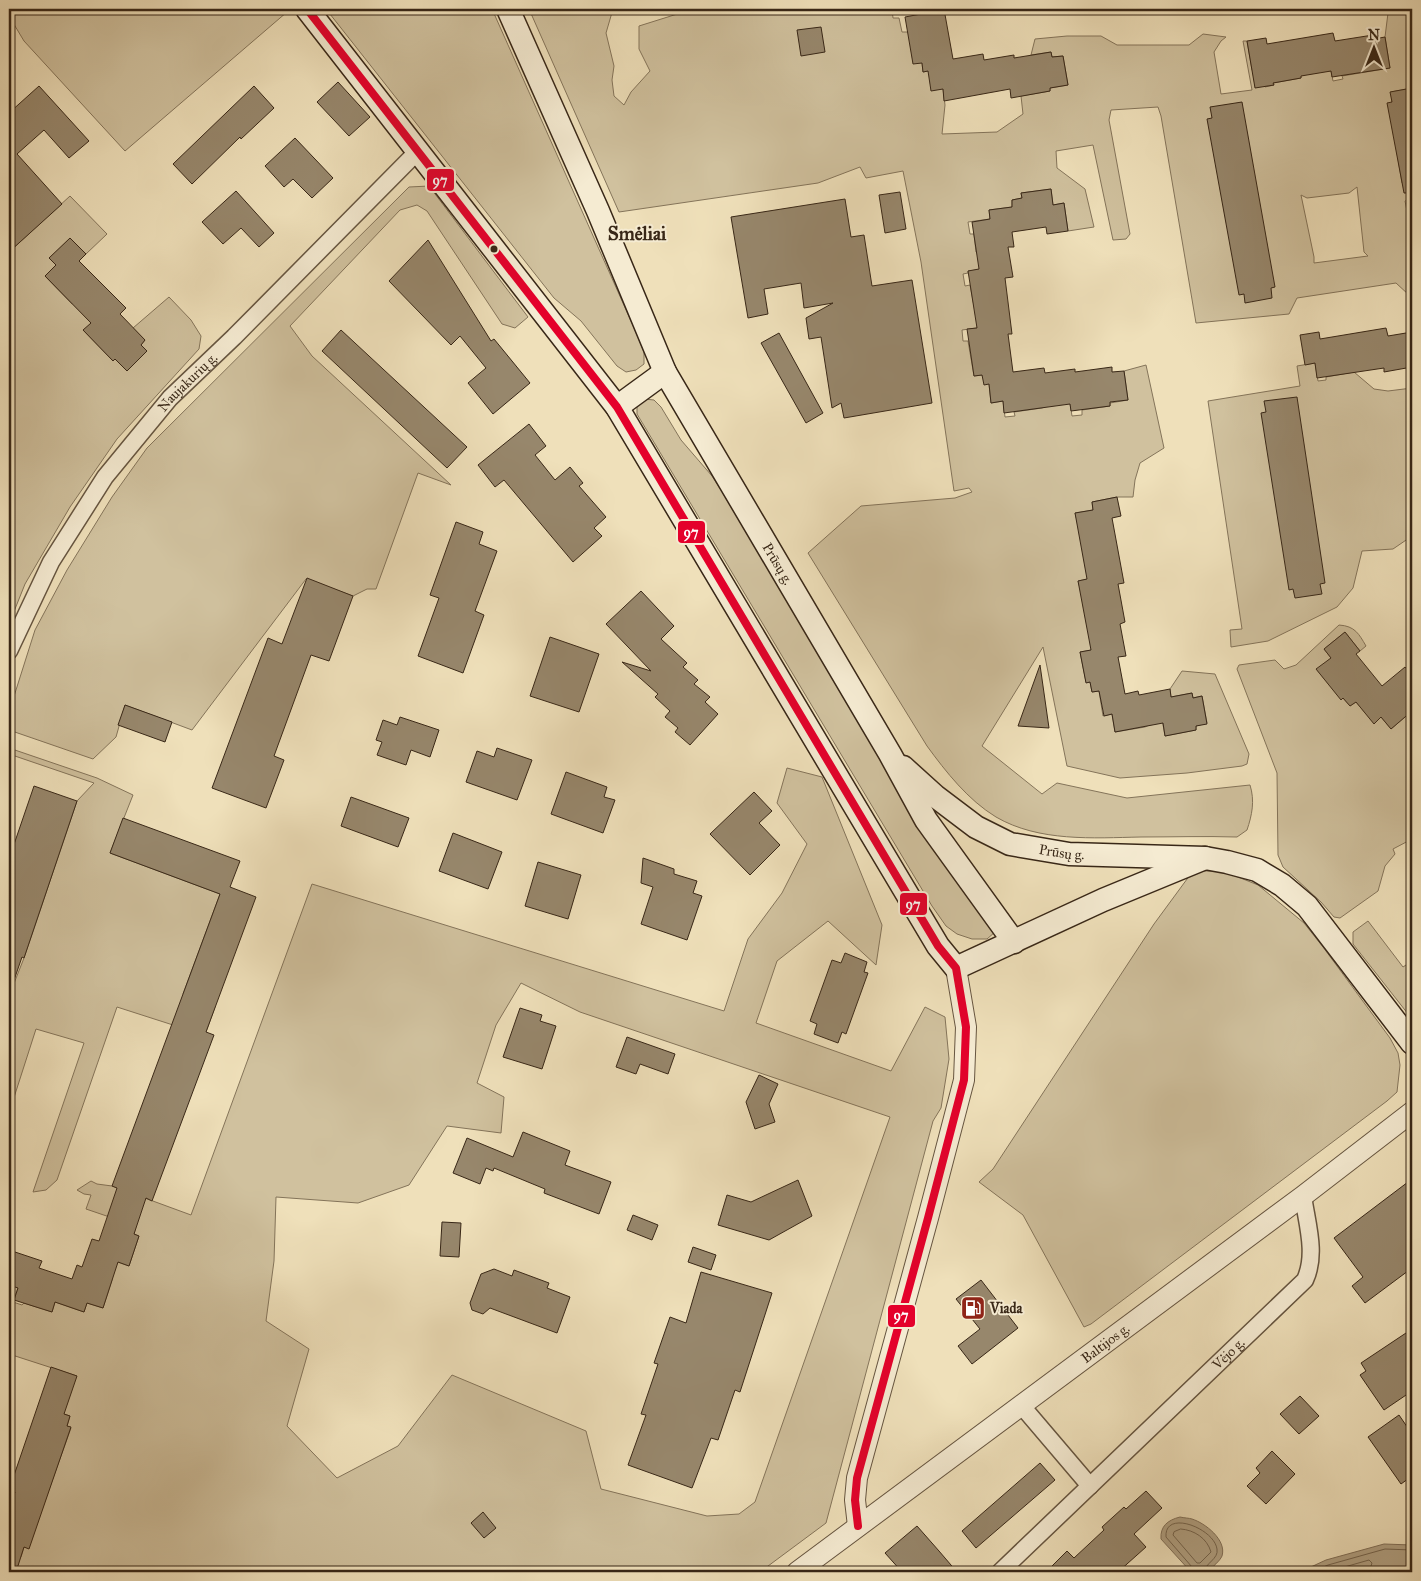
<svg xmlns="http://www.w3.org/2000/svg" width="1421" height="1581" font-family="'IM FELL Great Primer',serif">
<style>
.green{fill:#d0c19e;stroke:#84745a;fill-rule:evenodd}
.water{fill:#b1a183;stroke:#817058}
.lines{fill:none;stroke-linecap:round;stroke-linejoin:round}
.shore{stroke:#74644d;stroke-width:1}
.building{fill:#97876c;stroke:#382717}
.minor-casing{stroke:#665540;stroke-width:19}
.tertiary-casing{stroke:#665540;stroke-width:22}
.secondary-casing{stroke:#382717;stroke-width:25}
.minor{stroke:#f5ebd2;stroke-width:16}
.tertiary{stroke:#f5ebd2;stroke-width:20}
.secondary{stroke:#f5ebd2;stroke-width:22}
.bus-1-casing{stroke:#f5ebd2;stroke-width:11}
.bus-1{stroke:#e4002b;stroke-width:8}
.bus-dot{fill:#382717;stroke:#f5ebd2;stroke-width:2}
.labels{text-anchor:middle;stroke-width:4;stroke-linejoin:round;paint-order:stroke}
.street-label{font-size:14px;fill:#382717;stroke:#f5ebd2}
.poi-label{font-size:14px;font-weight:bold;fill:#382717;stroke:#f5ebd2;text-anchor:start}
.district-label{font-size:19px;font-weight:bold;fill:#382717;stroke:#f5ebd2}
.line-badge{stroke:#f5ebd2;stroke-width:2}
.badge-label{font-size:14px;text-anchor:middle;font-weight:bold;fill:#fff}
</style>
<rect width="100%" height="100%" fill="#efe0ba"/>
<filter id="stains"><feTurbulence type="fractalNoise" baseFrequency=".004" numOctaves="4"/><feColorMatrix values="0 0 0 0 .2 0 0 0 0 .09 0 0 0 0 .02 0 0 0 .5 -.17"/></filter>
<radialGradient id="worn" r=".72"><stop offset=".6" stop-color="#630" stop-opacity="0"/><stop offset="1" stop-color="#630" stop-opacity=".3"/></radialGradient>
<path class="green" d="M 9,9 L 284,9 L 287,12 L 125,151 L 24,41 L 9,16 Z
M 326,9 L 492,9 L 635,330 L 644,352 L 644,364 L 636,370 L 626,372 L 617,366 L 581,321 L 554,298 Z
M 529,9 L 613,9 L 606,33 L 614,66 L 612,80 L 614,96 L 624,105 L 631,92 L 650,71 L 639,49 L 639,26 L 690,10 L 690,9 L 892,9 L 893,18 L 899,18 L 902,32 L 908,32 L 922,63 L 923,72 L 928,71 L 943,89 L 945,105 L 942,134 L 997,132 L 1023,114 L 1021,96 L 1050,91 L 1050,88 L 1068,85 L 1063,56 L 1052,57 L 1051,52 L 1031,55 L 1035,39 L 1067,36 L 1101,36 L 1117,45 L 1189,45 L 1203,34 L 1226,37 L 1221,41 L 1214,52 L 1221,94 L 1252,90 L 1243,41 L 1247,41 L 1252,70 L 1265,87 L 1274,85 L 1273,83 L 1301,78 L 1300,71 L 1331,71 L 1333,81 L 1343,79 L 1342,76 L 1390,68 L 1385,37 L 1388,13 L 1412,13 L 1412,88 L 1391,92 L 1397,153 L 1402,183 L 1407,182 L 1410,199 L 1405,201 L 1411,231 L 1412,231 L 1412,295 L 1409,295 L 1396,283 L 1297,298 L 1289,314 L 1196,323 L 1161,116 L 1158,107 L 1111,110 L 1109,120 L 1130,234 L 1126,239 L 1113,240 L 1093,145 L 1056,151 L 1057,168 L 1085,189 L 1094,227 L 1068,231 L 1064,203 L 1053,205 L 1051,189 L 1021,193 L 1022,198 L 1012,200 L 1012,207 L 989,210 L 990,219 L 968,222 L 970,234 L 974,234 L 976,252 L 982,252 L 985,269 L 968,271 L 968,273 L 963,274 L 965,286 L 970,285 L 974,306 L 981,316 L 983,327 L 962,330 L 963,341 L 968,341 L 974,376 L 982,375 L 989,384 L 991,403 L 1003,401 L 1005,417 L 1015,416 L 1014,412 L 1042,408 L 1069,397 L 1072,416 L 1082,415 L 1082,410 L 1110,406 L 1110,403 L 1128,400 L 1124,371 L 1146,365 L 1164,448 L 1140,463 L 1135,480 L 1133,497 L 1117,497 L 1092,502 L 1093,510 L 1075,513 L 1093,578 L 1078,581 L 1098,649 L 1080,652 L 1086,682 L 1090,682 L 1092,692 L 1099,691 L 1103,716 L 1112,714 L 1115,732 L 1145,727 L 1162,719 L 1165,736 L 1196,730 L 1196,726 L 1207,723 L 1202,696 L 1193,698 L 1192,693 L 1171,697 L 1170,689 L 1182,671 L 1215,674 L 1249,754 L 1247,764 L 1242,766 L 1187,773 L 1120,778 L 1067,766 L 1043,647 L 982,746 L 1042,794 L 1057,783 L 1127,798 L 1250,785 C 1255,801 1252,815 1247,830 L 1237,837 C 1205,836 1173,837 1141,837 C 1093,838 1039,842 996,817 C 968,800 946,772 927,746 L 808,553 L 861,506 L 955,498 L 972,492 L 969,488 L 954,491 L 921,262 L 903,171 L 866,178 L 860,167 L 818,183 L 619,212 ZM 1357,187 L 1364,252 L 1368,256 L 1314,263 L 1314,257 L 1301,195 L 1307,198 L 1349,193 Z
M 1164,9 L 1240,9 L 1217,12 L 1169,13 Z
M 429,186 L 528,317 L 515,328 L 502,324 L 427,211 L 417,205 L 400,210 L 290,326 L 312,356 L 451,485 L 418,473 L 376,589 L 367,589 L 353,596 L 306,579 L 192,730 L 125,705 L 116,737 L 93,759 L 9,730 L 9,712 L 35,630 L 67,570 L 112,497 L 147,448 L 409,187 Z
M 70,196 L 107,234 L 86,254 L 70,238 L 50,258 L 56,265 L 45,276 L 72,304 L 75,302 L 93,321 L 84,331 L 113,361 L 115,359 L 127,371 L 147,351 L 141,345 L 145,340 L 133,328 L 169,297 L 191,320 L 201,336 L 199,349 L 117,439 L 70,507 L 25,584 L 9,624 L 9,252 Z
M 1315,363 L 1318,381 L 1326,380 L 1326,377 L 1354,372 L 1374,389 L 1388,391 L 1412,388 L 1412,536 L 1393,549 L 1362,551 L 1353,588 L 1337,607 L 1268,641 L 1231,647 L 1230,630 L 1242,629 L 1208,401 L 1300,386 L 1297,366 Z
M 644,399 L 654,400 L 661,407 L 681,440 L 712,476 L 721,490 L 771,574 L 995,932 L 987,939 L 972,939 L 957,934 L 946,926 L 932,906 L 637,414 L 637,405 Z
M 1339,625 C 1355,626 1359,634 1366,646 L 1360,651 L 1345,632 L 1324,649 L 1331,658 L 1317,670 L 1341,699 L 1343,698 L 1350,706 L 1356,702 L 1374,723 L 1381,717 L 1391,729 L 1412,711 L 1412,839 L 1393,849 L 1395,854 L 1385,866 L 1378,891 L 1340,918 L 1334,917 L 1321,902 L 1283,867 L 1278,855 L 1277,773 L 1237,669 L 1239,665 L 1275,660 L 1284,669 L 1296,665 Z
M 9,748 L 97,778 L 133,795 L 110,853 L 220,894 L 183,994 L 215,1007 L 206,1032 L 173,1025 L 117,1007 L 57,1180 L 46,1190 L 33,1192 L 84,1043 L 36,1029 L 9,1113 L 9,996 L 24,958 L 77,801 L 94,783 L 9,754 Z
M 787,768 L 822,777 L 882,925 L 876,965 L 828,921 L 777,961 L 756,1023 L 891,1071 L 925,1007 L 945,1017 L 949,1059 L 941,1108 L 933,1121 L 826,1523 L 760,1572 L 9,1572 L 9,1553 L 21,1557 L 24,1547 L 28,1548 L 71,1428 L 67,1426 L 70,1416 L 44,1407 L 77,1376 L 9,1354 L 9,1285 L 20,1282 L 13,1302 L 22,1305 L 24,1303 L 52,1312 L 55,1302 L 84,1312 L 87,1303 L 103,1308 L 112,1280 L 112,1260 L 129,1266 L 139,1236 L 134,1234 L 136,1226 L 86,1209 L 91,1195 L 84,1194 L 77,1190 L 91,1181 L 97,1184 L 112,1186 L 191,1215 L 312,884 L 724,1011 L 748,939 L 782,893 L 807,844 L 777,803 ZM 521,983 L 580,1012 L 890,1117 L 755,1502 L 739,1514 L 707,1516 L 601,1489 L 586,1431 L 452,1375 L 398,1446 L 337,1478 L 287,1426 L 309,1349 L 266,1321 L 274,1261 L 276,1197 L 358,1203 L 409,1185 L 447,1126 L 501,1133 L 504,1097 L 477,1083 L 496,1025 Z
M 1203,871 L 1223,871 L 1258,885 L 1304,923 L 1323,947 L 1390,1038 L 1398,1053 L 1400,1065 L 1397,1092 L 1387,1101 L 1091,1324 L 1084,1327 L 1023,1215 L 979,1182 L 993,1169 L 1154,924 L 1190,875 Z
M 1368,921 L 1403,967 L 1412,961 L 1412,1019 L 1353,944 L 1353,932 Z"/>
<path class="water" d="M 1180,1517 C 1184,1518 1189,1518 1192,1519 C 1205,1523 1227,1540 1222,1556 C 1220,1561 1212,1567 1209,1571 L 1191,1572 L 1161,1539 C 1160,1526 1168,1520 1180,1517 Z
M 1384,1544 L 1412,1545 L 1412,1569 L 1399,1567 L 1368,1572 L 1300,1572 L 1326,1560 Z"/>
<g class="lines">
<path class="shore" d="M 1181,1529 C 1194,1530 1207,1538 1211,1552 L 1200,1563 L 1197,1563 L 1173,1535 L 1174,1532 Z
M 1193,1572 L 1192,1567 L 1166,1537 C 1164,1509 1214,1528 1217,1549 C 1219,1559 1205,1563 1204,1572
M 1312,1572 L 1328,1565 L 1385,1549 L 1412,1550
M 1327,1572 L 1369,1560 L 1372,1563 L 1369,1572"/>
</g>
<path class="building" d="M 921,9 L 944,9 L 953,59 L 983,54 L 984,60 L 1014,55 L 1014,58 L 1051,52 L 1052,57 L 1063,56 L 1068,85 L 1050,88 L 1050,91 L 1011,98 L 1010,89 L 944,101 L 943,89 L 931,91 L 928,71 L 923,72 L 922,63 L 913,64 L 905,17 L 921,14 Z
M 821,27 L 825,52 L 801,56 L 797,30 Z
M 1333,33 L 1335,41 L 1373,35 L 1374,39 L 1385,37 L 1390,68 L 1332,77 L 1331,71 L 1301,76 L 1301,78 L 1273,83 L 1274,85 L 1255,88 L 1247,41 L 1266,38 L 1267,44 Z
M 338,82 L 370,117 L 349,136 L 317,102 Z
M 39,86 L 89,141 L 69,158 L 44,130 L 17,154 L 62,204 L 9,252 L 9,113 Z
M 254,86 L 274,108 L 241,139 L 240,137 L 192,184 L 173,164 Z
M 1412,88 L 1412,193 L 1404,193 L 1387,103 L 1392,102 L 1390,92 Z
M 1242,102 L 1275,287 L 1271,288 L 1272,298 L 1245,303 L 1244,294 L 1239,295 L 1207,119 L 1212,118 L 1210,107 Z
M 295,138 L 333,178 L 312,198 L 293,179 L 284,187 L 265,166 Z
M 1051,189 L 1053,205 L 1064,203 L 1068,231 L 1047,234 L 1046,227 L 1012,232 L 1014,247 L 1008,247 L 1013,277 L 1005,278 L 1012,334 L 1008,334 L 1013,372 L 1044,368 L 1045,373 L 1075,369 L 1075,372 L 1112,367 L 1112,372 L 1124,371 L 1128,400 L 1110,402 L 1110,406 L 1071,411 L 1070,404 L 1004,413 L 1003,401 L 991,403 L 989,384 L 984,385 L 982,375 L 974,376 L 967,329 L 977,328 L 968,271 L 979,269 L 972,222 L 990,219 L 989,210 L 1012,207 L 1012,200 L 1022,198 L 1021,193 Z
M 236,191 L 274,233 L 259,247 L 241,228 L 223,244 L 202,222 Z
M 900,192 L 906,229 L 885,233 L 879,195 Z
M 845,199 L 851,237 L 864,235 L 872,286 L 912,280 L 932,403 L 844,418 L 841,403 L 832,408 L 821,337 L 809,339 L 806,318 L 833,303 L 804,308 L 801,283 L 764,289 L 768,314 L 748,318 L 731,217 Z
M 70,238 L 86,254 L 79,261 L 126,308 L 120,314 L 145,340 L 141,345 L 147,351 L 127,371 L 115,359 L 113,361 L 83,330 L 91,323 L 45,276 L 56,265 L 49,258 Z
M 428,240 L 491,341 L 494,339 L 530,383 L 493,414 L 468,383 L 486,368 L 460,336 L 451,345 L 389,281 Z
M 1386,328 L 1388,336 L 1412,332 L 1412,367 L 1384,372 L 1384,368 L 1317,378 L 1315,363 L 1305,365 L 1300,335 L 1319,332 L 1320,339 Z
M 341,330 L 467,447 L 447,468 L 322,351 Z
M 779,333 L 823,413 L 806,423 L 761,343 Z
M 1297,397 L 1325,583 L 1320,584 L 1322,594 L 1295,598 L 1293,589 L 1289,590 L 1261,413 L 1266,412 L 1264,401 Z
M 529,424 L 546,446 L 535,455 L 555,480 L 570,467 L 583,483 L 579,486 L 606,517 L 594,528 L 602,536 L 573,562 L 504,480 L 495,487 L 478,465 Z
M 1117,497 L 1121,516 L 1112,518 L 1124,583 L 1118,584 L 1125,622 L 1120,624 L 1126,656 L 1118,657 L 1125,694 L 1138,691 L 1139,695 L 1170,689 L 1171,697 L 1192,693 L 1193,698 L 1202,696 L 1207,724 L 1196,726 L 1196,730 L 1165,736 L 1163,723 L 1115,732 L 1112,714 L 1104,716 L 1099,691 L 1092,692 L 1090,682 L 1086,683 L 1080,652 L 1091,650 L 1078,581 L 1087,579 L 1075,513 L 1093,510 L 1092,502 Z
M 456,522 L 483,532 L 479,544 L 497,551 L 475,611 L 484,615 L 463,673 L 418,656 L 439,598 L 430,595 Z
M 307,578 L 353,596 L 329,661 L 311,655 L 274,756 L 284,760 L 266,808 L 212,788 L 268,638 L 282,644 Z
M 641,591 L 674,626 L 661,639 L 687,663 L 683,667 L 698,680 L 694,684 L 710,697 L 705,702 L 718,714 L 690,745 L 675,732 L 678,728 L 665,717 L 670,711 L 655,697 L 658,694 L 622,662 L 651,671 L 606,624 Z
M 1345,632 L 1360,651 L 1356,654 L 1382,686 L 1405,667 L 1412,675 L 1412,711 L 1391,729 L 1381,717 L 1374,724 L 1356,702 L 1350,706 L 1343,698 L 1341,700 L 1316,669 L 1331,658 L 1324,649 Z
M 550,637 L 599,654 L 579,712 L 530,696 Z
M 1040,665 L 1049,728 L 1018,726 Z
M 125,705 L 172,722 L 165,742 L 118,725 Z
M 400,717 L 439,730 L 430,757 L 411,750 L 406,765 L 377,755 L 382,742 L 376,740 L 383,720 L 397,725 Z
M 497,748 L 532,760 L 517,800 L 466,782 L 477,751 L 494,757 Z
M 566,772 L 607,787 L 604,797 L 615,800 L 603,833 L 551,814 Z
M 34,786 L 77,801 L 24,958 L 22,957 L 12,986 L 9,986 L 9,859 Z
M 754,792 L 772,811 L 759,823 L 780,845 L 750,875 L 710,834 Z
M 351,797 L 409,818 L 398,847 L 341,826 Z
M 123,818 L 240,861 L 230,887 L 256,897 L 206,1032 L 214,1035 L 152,1201 L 146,1198 L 134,1234 L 139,1236 L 129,1266 L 118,1262 L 103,1308 L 87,1303 L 84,1312 L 55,1302 L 52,1312 L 14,1300 L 18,1288 L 9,1285 L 9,1250 L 42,1261 L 39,1268 L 72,1279 L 77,1265 L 82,1267 L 92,1239 L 99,1241 L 117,1188 L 112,1186 L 220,894 L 110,853 Z
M 453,833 L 502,852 L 488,889 L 439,871 Z
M 643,858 L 674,869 L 674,874 L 697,881 L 693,893 L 702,896 L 687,940 L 641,924 L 653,887 L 641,883 Z
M 538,862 L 581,875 L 568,919 L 525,906 Z
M 845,953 L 867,962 L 864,972 L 868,973 L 846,1034 L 842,1032 L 838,1043 L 814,1034 L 817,1024 L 810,1021 L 832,960 L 841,963 Z
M 520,1008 L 542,1015 L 540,1021 L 556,1026 L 542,1069 L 503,1057 Z
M 627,1037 L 675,1054 L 668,1074 L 640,1064 L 636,1074 L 616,1067 Z
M 759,1075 L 778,1084 L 769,1104 L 775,1122 L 755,1129 L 746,1102 Z
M 523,1132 L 570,1151 L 565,1165 L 611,1182 L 599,1214 L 544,1193 L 545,1189 L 494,1168 L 493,1171 L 486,1168 L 480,1184 L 453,1173 L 467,1138 L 513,1157 Z
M 1412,1179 L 1412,1268 L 1365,1303 L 1352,1286 L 1363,1277 L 1334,1238 Z
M 798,1180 L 812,1216 L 769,1240 L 718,1225 L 727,1195 L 751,1202 Z
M 633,1215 L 658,1225 L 652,1240 L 627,1230 Z
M 442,1222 L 461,1223 L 459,1257 L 440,1256 Z
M 693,1247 L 716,1255 L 711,1270 L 688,1262 Z
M 494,1269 L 512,1276 L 514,1270 L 549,1283 L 547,1288 L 570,1297 L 557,1333 L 490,1308 L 483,1314 L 472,1310 L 470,1303 L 481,1274 Z
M 701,1272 L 772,1293 L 740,1392 L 735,1390 L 718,1440 L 711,1438 L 692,1488 L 628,1465 L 646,1415 L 641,1414 L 658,1364 L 654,1363 L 670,1317 L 686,1323 Z
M 981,1280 L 1018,1328 L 972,1364 L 958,1346 L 980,1329 L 956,1299 Z
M 1412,1329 L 1412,1391 L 1384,1410 L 1360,1375 L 1366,1371 L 1361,1363 Z
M 51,1367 L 77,1376 L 64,1414 L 70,1416 L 67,1426 L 71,1427 L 29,1549 L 24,1547 L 16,1572 L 9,1572 L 9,1509 L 15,1492 L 9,1490 Z
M 1300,1396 L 1319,1416 L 1299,1434 L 1280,1414 Z
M 1399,1415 L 1412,1434 L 1412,1476 L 1401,1484 L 1368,1437 Z
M 1272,1451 L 1295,1474 L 1266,1504 L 1247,1486 L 1260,1473 L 1256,1468 Z
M 1040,1463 L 1055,1480 L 976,1548 L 962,1531 Z
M 1146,1491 L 1162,1508 L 1134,1534 L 1146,1547 L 1118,1572 L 1046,1572 L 1067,1551 L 1074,1558 L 1104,1530 L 1102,1527 L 1124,1507 L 1126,1509 Z
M 483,1512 L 496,1528 L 484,1538 L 471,1523 Z
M 917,1526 L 939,1551 L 957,1572 L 902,1572 L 885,1553 Z"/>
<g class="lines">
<defs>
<g id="minor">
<path id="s1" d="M 9,651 L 51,562 L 105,477 L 170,398 L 234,337 L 418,151"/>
<path d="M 1021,1405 L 1090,1486"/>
<path id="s2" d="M 1000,1572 L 1305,1280 C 1317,1254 1307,1224 1303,1196"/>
</g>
<g id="tertiary">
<path d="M 858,1526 L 855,1500 L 857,1478 L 928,1218 L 964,1080 L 966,1027 L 956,968"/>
<path id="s3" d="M 797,1572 L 1303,1196 L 1412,1112"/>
</g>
<g id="secondary">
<path d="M 307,9 L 617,407 L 938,946 L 956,968 L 1103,900 L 1205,858"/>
<path id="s4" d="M 508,9 L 598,211 L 665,372 L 890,754 L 926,820 L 1014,942"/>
<path d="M 617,407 L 665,372"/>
<path id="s5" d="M 903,767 L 935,796 L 976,827 L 1010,844 L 1069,854 L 1205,858 L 1227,862 L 1257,870 L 1282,885 L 1307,906 L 1412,1043"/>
</g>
</defs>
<use href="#minor" class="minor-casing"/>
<use href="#tertiary" class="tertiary-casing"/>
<use href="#secondary" class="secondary-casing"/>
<use href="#minor" class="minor"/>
<use href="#tertiary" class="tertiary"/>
<use href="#secondary" class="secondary"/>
<defs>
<path id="bus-1" d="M 307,9 L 617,407 L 938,946 L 956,968 L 966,1027 L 964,1080 L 928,1218 L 857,1478 L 855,1500 L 858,1526"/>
</defs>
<use href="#bus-1" class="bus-1-casing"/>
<use href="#bus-1" class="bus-1"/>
</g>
<defs>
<symbol id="fuel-square" viewBox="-11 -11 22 22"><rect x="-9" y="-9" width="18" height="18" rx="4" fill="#8f2418" stroke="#f5ebd2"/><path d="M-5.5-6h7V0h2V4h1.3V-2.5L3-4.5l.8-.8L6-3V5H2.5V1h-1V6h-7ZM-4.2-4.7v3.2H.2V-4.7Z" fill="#fff"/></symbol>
</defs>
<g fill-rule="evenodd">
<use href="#fuel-square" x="959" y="1294" width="28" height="28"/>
</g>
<circle class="bus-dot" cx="494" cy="249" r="4.5"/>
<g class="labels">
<g class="street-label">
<text dy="5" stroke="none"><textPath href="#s1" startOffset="325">Naujakurių g.</textPath></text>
<text dy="5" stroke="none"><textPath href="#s4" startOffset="618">Prūsų g.</textPath></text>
<text dy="5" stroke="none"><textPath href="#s5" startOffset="185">Prūsų g.</textPath></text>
<text dy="5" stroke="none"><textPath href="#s3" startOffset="384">Baltijos g.</textPath></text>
<text dy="5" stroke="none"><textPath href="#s2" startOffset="316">Vėjo g.</textPath></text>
</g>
<g class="poi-label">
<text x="990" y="1313">Viada</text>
</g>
<g class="district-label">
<text x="637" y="240">Smėliai</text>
</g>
</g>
<g class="line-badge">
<rect x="426" y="168" width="29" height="24" rx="5" fill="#e4002b"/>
<rect x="677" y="520" width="29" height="24" rx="5" fill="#e4002b"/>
<rect x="899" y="892" width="29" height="24" rx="5" fill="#e4002b"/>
<rect x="887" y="1304" width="29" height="24" rx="5" fill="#e4002b"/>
</g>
<g class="badge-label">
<text x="440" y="185">97</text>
<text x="691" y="537">97</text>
<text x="913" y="909">97</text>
<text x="901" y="1320">97</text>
</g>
<rect width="1421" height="1581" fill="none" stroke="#efe0ba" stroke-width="30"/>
<rect x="10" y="10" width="1401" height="1561" fill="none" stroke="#382717" stroke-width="2.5"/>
<rect x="15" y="15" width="1391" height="1551" fill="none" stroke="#382717"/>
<g transform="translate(1374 48)" stroke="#f5ebd2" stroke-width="4" paint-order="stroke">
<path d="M0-4L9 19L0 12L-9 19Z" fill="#382717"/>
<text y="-8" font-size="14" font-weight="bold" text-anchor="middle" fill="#382717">N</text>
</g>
<rect width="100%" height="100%" filter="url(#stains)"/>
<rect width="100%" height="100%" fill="url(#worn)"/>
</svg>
